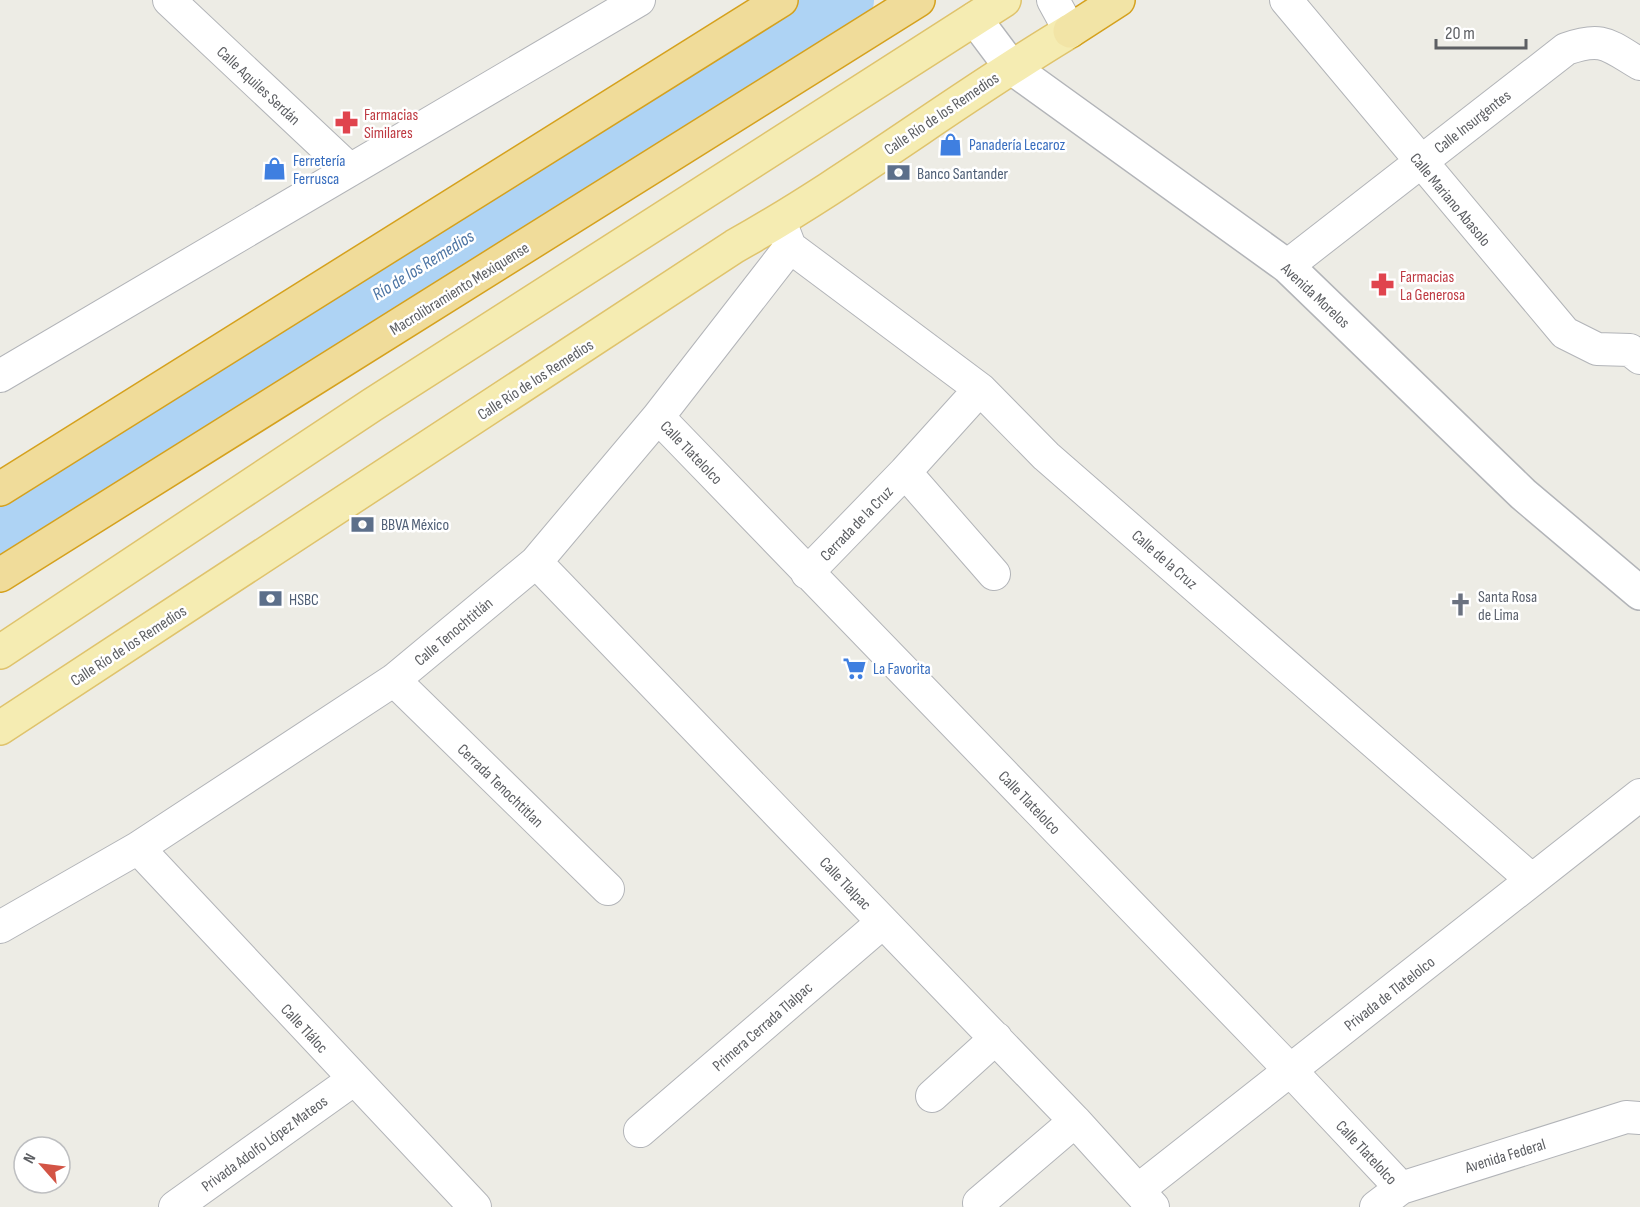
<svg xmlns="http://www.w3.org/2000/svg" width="1640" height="1207" font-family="'Sofia Sans Condensed',sans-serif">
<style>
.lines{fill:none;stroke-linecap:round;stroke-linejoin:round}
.river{stroke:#aed3f4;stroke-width:54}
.minor-casing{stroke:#b2b4b8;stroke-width:34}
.tertiary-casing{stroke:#b2b4b8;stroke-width:36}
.primary-casing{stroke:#dfc36c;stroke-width:36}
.trunk-casing{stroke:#d5a11d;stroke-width:36}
.motorway-casing{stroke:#d5a11d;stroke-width:36}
.minor{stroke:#fff;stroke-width:32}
.tertiary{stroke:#fff;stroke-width:33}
.primary{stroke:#f5ecb2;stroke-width:33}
.trunk{stroke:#f2e4a6;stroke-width:33}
.motorway{stroke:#f0dc9a;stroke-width:33}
.labels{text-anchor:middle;stroke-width:5;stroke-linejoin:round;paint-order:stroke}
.street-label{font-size:16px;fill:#5d5f63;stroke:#fff}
.health-label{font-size:16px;fill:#be3a42;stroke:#fff;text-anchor:start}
.shop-label{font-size:16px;fill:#366cbe;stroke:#fff;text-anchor:start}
.service-label{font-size:16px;fill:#4e5e75;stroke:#fff;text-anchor:start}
.worship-label{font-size:16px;fill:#5b616d;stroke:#fff;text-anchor:start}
.water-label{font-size:18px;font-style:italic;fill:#4d75a4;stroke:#fff}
</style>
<rect width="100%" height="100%" fill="#edece5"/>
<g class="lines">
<path class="river" d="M 0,531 L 847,0"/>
<defs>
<path id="minor" d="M 169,0 L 350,170
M 1053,0 L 1070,31
M 1286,0 L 1565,333 L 1597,349 L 1630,350 L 1640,358
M 790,247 L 980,389 L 1046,456 L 1532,880
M 1287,266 L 1566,49 C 1603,36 1608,45 1640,64
M 0,376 L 639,0
M 658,417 L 1290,1070 L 1401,1188
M 905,472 L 994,574
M 536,562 L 1075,1121 L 1153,1207
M 807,573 L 905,472 L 980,389
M 394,680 L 608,889
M 138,848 L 475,1207
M 0,927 L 138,848 L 394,680 L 536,562 L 658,417 L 790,247 L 780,221
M 932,1096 L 996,1038
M 640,1131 L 883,922
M 1138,1190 L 1640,795
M 979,1203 L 1075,1121
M 175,1207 L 353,1080
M 1376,1207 L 1401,1188 L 1626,1117 L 1640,1118"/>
<path id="tertiary" d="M 975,19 L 1011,67 L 1287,266 L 1523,494 L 1640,593"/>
<path id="primary" d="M 0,652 L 372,405 L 1004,0
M 0,728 L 735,246 C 851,181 956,99 1070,31"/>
<path id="trunk" d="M 1070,31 L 1118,0"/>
<path id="motorway" d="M 0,489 L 781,0
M 0,575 L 918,0"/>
</defs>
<use href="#minor" class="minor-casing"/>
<use href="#tertiary" class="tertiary-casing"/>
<use href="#primary" class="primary-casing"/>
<use href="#trunk" class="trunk-casing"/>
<use href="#motorway" class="motorway-casing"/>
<use href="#minor" class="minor"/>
<use href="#tertiary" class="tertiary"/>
<use href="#primary" class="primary"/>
<use href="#trunk" class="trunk"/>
<use href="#motorway" class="motorway"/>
</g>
<defs>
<symbol id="pharmacy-bare" viewBox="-9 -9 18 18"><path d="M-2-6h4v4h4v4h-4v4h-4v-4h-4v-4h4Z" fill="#e0444e" stroke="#fff" stroke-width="2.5" paint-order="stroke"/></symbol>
<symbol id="shop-bare" viewBox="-9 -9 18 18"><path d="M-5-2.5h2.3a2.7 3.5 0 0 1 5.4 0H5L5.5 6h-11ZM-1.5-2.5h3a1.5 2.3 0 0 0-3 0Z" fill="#3f7fe0" stroke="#fff" stroke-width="2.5" paint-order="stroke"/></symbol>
<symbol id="bank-bare" viewBox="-9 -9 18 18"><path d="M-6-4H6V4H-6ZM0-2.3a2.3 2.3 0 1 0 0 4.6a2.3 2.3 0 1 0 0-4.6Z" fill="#5c6f8a" stroke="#fff" stroke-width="2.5" paint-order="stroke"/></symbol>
<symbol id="church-bare" viewBox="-9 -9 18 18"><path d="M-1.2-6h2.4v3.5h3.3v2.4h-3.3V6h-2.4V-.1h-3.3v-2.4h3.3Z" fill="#6b7280" stroke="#fff" stroke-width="2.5" paint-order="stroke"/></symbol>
<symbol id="supermarket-bare" viewBox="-9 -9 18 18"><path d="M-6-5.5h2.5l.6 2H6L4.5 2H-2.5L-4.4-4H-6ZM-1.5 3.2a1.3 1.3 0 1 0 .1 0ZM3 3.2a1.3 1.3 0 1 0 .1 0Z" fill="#3f7fe0" stroke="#fff" stroke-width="2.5" paint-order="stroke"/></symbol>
</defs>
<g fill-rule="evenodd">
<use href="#pharmacy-bare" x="330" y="106" width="33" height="33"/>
<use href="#shop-bare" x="934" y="128" width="33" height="33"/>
<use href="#shop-bare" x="258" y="152" width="33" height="33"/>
<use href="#bank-bare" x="882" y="156" width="33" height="33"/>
<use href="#pharmacy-bare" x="1366" y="268" width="33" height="33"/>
<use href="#bank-bare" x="346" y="508" width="33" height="33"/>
<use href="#bank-bare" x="254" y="582" width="33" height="33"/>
<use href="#church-bare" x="1444" y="588" width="33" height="33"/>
<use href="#supermarket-bare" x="838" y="652" width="33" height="33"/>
</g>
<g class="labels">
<g class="street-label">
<text transform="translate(259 85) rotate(43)" y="6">Calle Aquiles Serdán</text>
<text transform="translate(941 113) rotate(-34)" y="6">Calle Río de los Remedios</text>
<text transform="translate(1472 121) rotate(-38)" y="6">Calle Insurgentes</text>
<text transform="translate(1451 199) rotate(50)" y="6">Calle Mariano Abasolo</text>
<text transform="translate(459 288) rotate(-32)" y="6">Macrolibramiento Mexiquense</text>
<text transform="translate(1316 295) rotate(43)" y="6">Avenida Morelos</text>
<text transform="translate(535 379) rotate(-33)" y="6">Calle Río de los Remedios</text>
<text transform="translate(692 452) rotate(46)" y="6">Calle Tlatelolco</text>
<text transform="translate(856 523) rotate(-46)" y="6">Cerrada de la Cruz</text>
<text transform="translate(1165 559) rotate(41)" y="6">Calle de la Cruz</text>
<text transform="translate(453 631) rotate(-40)" y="6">Calle Tenochtitlán</text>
<text transform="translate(128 645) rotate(-33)" y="6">Calle Río de los Remedios</text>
<text transform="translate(501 785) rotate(44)" y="6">Cerrada Tenochtitlan</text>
<text transform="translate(1030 802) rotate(46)" y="6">Calle Tlatelolco</text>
<text transform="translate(846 883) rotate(46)" y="6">Calle Tlalpac</text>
<text transform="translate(1389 993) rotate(-38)" y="6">Privada de Tlatelolco</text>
<text transform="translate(762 1026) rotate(-41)" y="6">Primera Cerrada Tlalpac</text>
<text transform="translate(305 1028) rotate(47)" y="6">Calle Tláloc</text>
<text transform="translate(264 1143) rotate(-36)" y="6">Privada Adolfo López Mateos</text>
<text transform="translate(1367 1152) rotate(47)" y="6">Calle Tlatelolco</text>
<text transform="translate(1505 1155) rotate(-17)" y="6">Avenida Federal</text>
</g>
<g class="health-label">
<text x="364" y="120">Farmacias<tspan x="364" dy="18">Similares</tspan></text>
<text x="1400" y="282">Farmacias<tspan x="1400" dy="18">La Generosa</tspan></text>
</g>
<g class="shop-label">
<text x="969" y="150">Panadería Lecaroz</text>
<text x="293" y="166">Ferretería<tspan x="293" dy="18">Ferrusca</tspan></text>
<text x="873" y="674">La Favorita</text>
</g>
<g class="service-label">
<text x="917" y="179">Banco Santander</text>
<text x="381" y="530">BBVA México</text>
<text x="289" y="605">HSBC</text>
</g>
<g class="worship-label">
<text x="1478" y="602">Santa Rosa<tspan x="1478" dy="18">de Lima</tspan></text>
</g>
<g class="water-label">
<text transform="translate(423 265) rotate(-32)" y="6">Río de los Remedios</text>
</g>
</g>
<g transform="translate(42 1165) rotate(298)"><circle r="28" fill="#ffffff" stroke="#bebfc1" stroke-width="1.5"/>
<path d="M0-4.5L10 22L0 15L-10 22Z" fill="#d35445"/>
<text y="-9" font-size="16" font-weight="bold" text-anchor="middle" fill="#5d5f63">N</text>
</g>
<path d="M1436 39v9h90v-9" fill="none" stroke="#5d5f63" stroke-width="3"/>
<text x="1445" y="39" font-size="18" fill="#5d5f63" stroke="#ffffff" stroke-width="4.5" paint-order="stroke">20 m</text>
</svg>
